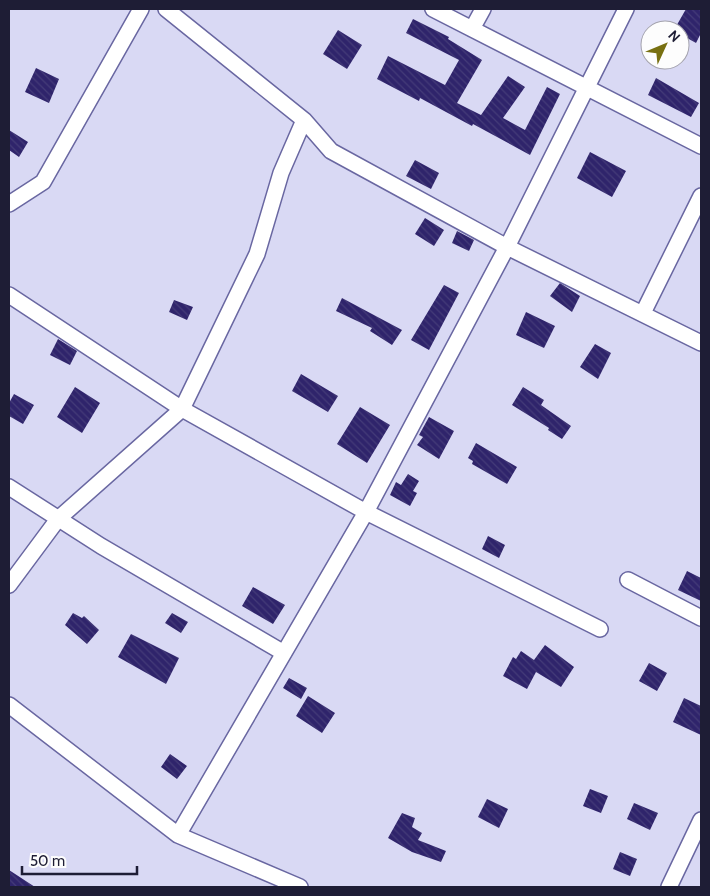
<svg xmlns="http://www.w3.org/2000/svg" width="710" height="896" font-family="Cabin,sans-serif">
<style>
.building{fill:url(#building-back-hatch)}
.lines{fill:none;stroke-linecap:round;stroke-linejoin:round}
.street-casing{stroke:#6967a1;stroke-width:18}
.street{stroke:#fff;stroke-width:15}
</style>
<defs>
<pattern id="building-back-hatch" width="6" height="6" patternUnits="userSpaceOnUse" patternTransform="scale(1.25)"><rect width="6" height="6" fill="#2f246b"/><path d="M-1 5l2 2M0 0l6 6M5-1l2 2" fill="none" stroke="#443b78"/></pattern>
</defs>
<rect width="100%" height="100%" fill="#d9d9f4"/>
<path class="building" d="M 686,9 L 701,9 L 701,33 L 696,43 L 680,34 L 680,30 L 674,30 Z
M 413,19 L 449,37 L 448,39 L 482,60 L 457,103 L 481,115 L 508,76 L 525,87 L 503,118 L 525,130 L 547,87 L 560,94 L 530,155 L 473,124 L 472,126 L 420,98 L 419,101 L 377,79 L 388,56 L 445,85 L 459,60 L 406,33 Z
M 338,30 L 362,45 L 347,69 L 323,54 Z
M 36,68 L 59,79 L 49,103 L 25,92 Z
M 656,78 L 699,103 L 691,117 L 648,95 Z
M 9,130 L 28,142 L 19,157 L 9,150 Z
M 590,152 L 626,171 L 612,197 L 577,178 Z
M 415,160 L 439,173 L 431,189 L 406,176 Z
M 425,218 L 444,230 L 434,246 L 415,234 Z
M 457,231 L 474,240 L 469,251 L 452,243 Z
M 560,283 L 580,296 L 572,312 L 550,296 Z
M 444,285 L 459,293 L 429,350 L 411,340 Z
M 342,298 L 402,330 L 392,345 L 370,331 L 372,328 L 336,311 Z
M 174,300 L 193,307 L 187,320 L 169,312 Z
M 526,312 L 555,326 L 544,348 L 516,335 Z
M 58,339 L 77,351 L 70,365 L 50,355 Z
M 595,344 L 611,353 L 598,379 L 580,367 Z
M 301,374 L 338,396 L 328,412 L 292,391 Z
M 75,387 L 100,403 L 82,433 L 57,417 Z
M 523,387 L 544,400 L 541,405 L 571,426 L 562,439 L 548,430 L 549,428 L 512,405 Z
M 14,394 L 34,405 L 23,424 L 9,416 L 9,403 Z
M 360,407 L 390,425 L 367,463 L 337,444 Z
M 429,417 L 454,431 L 439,459 L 417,445 L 423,437 L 419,435 Z
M 476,443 L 517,467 L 507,484 L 472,464 L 473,461 L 468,458 Z
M 408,474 L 419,481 L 413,491 L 417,493 L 410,506 L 390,495 L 396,482 L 401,485 Z
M 488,536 L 505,545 L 499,558 L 482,549 Z
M 687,571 L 701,578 L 701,601 L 678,590 Z
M 253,587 L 285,605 L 273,624 L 242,606 Z
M 73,613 L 82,618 L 84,616 L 99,630 L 87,644 L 65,625 Z
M 172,613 L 188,622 L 181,633 L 165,623 Z
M 131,634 L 179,658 L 166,684 L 118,657 Z
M 545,645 L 574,667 L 561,687 L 536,672 L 527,689 L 503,676 L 513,657 L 516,659 L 521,651 L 534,660 Z
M 649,663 L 667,673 L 657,691 L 639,681 Z
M 289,678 L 307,688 L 301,699 L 283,688 Z
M 308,696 L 335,713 L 322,733 L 296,716 Z
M 684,698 L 701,706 L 701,735 L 673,722 Z
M 170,754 L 187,766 L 177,779 L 161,767 Z
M 590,789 L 608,796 L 601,813 L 583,806 Z
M 487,799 L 508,809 L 499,828 L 478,817 Z
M 634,803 L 658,813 L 650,830 L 627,819 Z
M 402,813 L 415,818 L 412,827 L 422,833 L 418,840 L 446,851 L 441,862 L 412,852 L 388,838 Z
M 620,852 L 637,859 L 630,876 L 613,869 Z
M 9,870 L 35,887 L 9,887 Z"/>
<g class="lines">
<defs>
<path id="street" d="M 166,9 L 304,120 L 331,151 L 507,247 L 701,343
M 433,9 L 701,146
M 472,29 L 483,9
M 9,204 L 43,182 L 141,9
M 9,295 L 182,409 L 366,512 L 600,629
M 643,313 L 701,196
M 9,487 L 101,546 L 284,653
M 628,580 L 701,618
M 9,585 L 58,519 L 182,409 L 257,254 L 281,173 L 304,120
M 9,705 L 178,835 L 300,887
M 178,835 L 366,512 L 507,247 L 626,9
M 669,887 L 701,820"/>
</defs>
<use href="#street" class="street-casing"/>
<use href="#street" class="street"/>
</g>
<rect width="710" height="896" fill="none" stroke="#1e1d35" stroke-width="20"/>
<g transform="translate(665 45) rotate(46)"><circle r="24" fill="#fdfdfd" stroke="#a4a3ad"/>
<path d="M0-4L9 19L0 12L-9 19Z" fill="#787011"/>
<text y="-8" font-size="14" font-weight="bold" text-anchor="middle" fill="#1e1d35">N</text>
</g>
<path d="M22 866v8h115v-8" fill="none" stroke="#1e1d35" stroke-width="2.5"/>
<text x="30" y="866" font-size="15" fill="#1e1d35" stroke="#fdfdfd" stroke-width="4" paint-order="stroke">50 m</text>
</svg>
